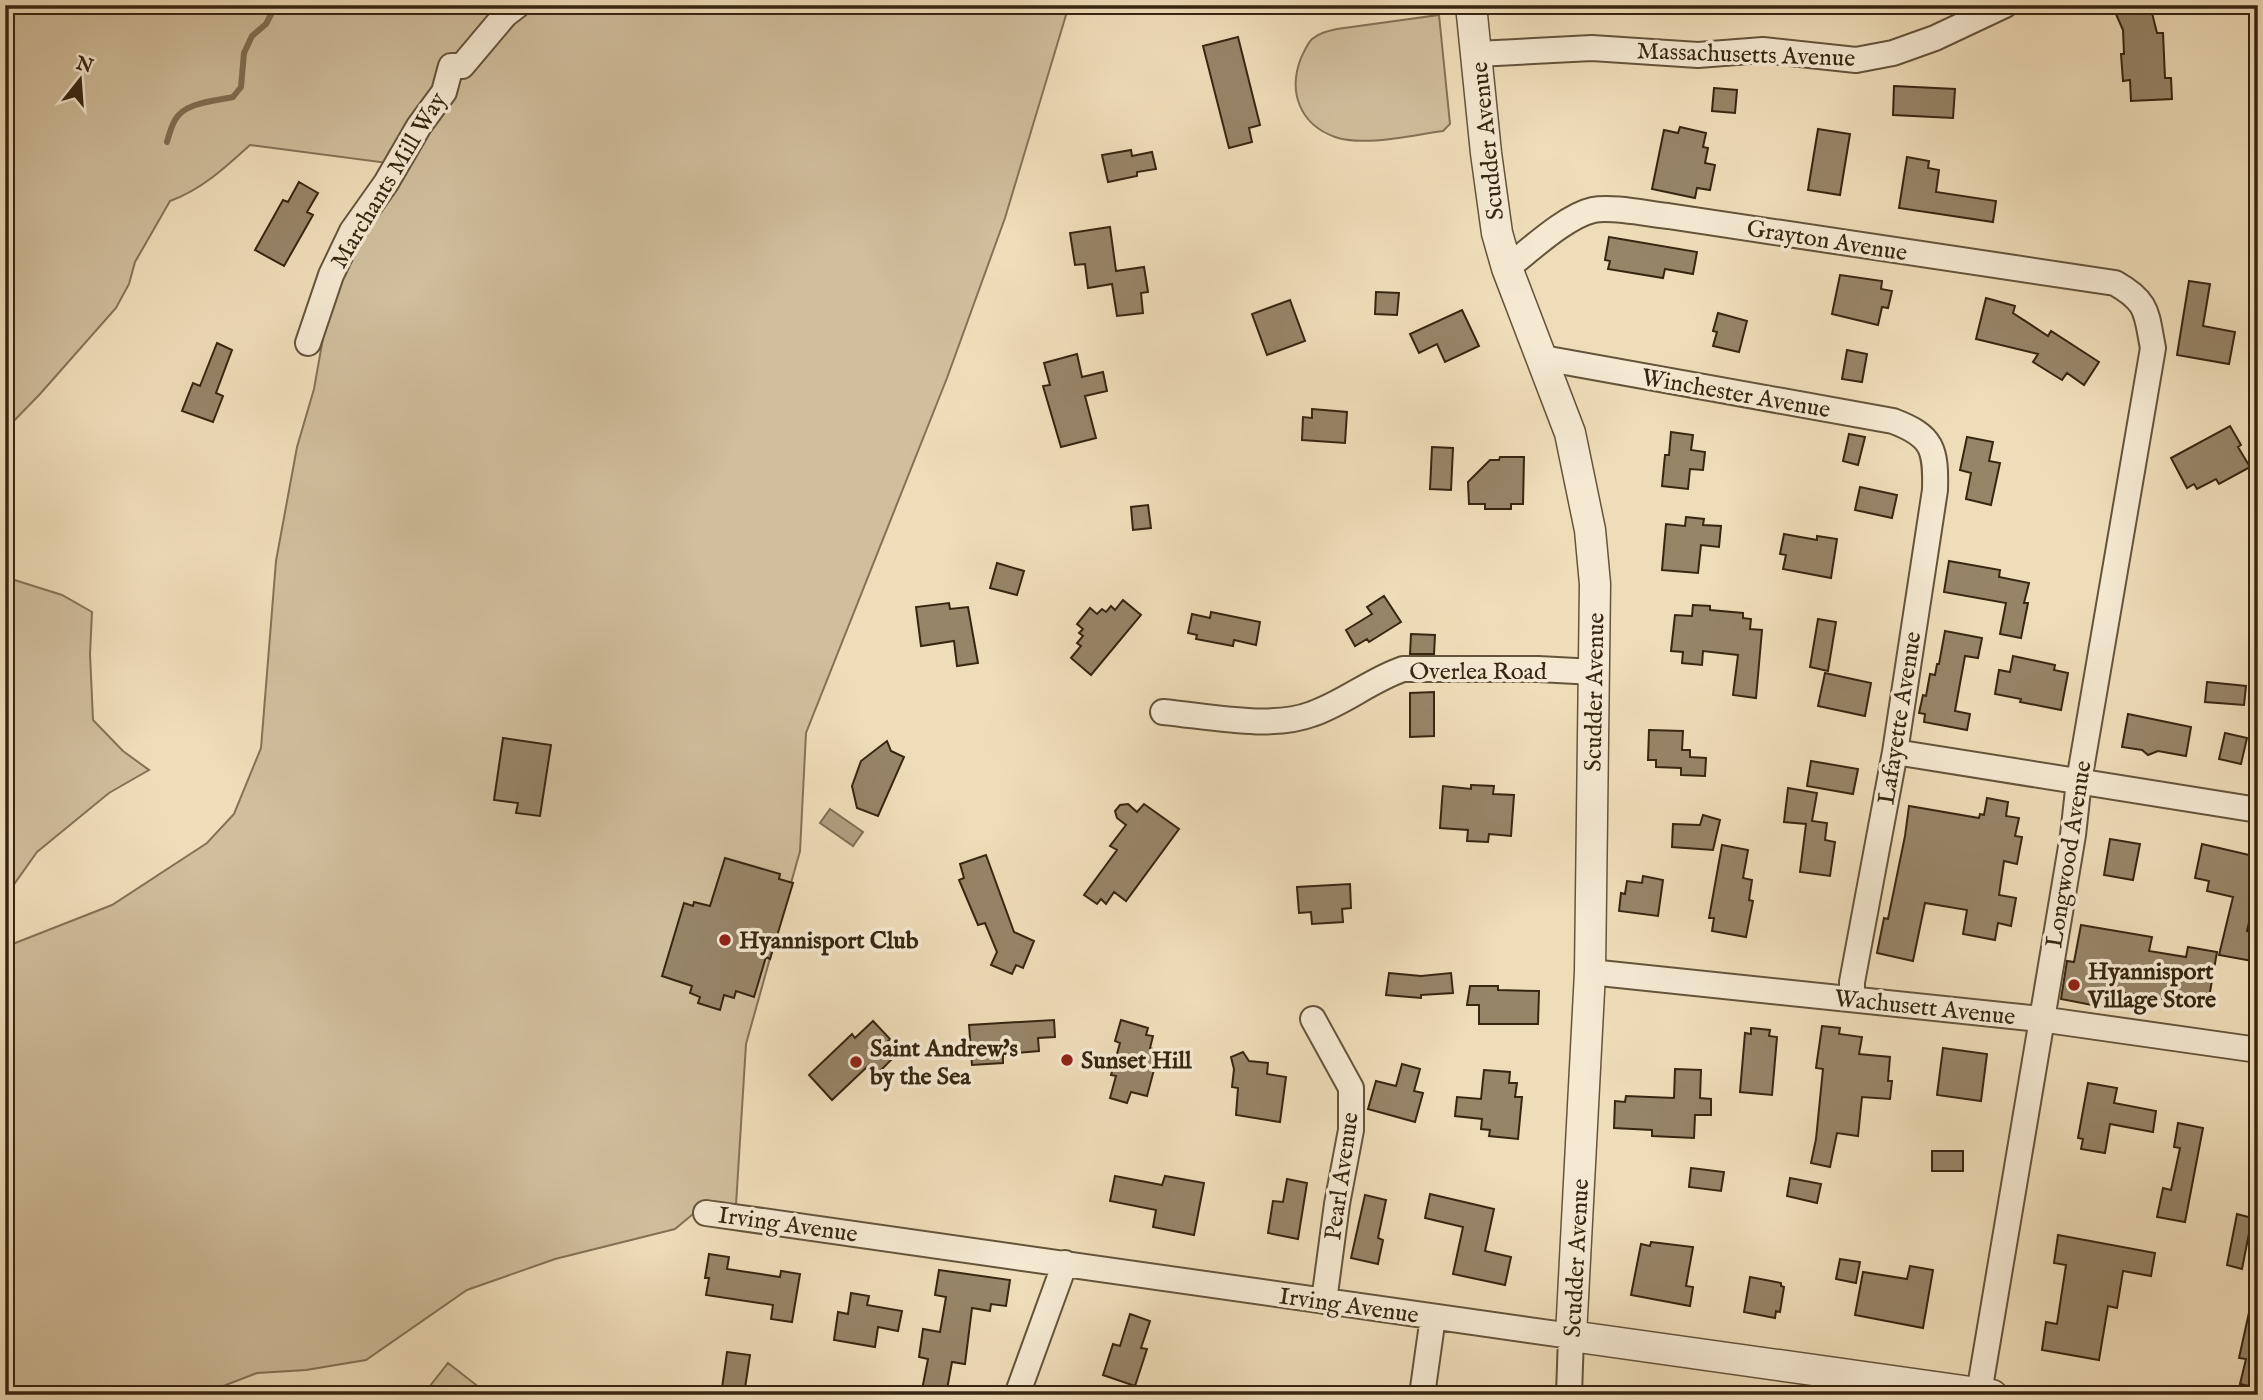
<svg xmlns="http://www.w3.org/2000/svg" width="2263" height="1400" font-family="'IM FELL English',serif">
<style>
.green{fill:#d0be9c;stroke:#847256;stroke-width:2}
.water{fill:#b09f80;stroke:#806f53;stroke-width:2}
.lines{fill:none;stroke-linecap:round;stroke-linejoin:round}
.stream{stroke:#806f53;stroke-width:6}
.building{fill:#978568;stroke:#372610;stroke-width:2}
.minor-casing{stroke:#65543a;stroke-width:28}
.tertiary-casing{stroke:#65543a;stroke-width:33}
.minor{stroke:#f5e9d2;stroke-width:24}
.tertiary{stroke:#f5e9d2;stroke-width:30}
.poi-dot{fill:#8f2418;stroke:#f5e9d2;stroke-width:2.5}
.labels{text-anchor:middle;stroke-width:7;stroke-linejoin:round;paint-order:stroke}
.street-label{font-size:24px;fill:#372610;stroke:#f5e9d2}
.poi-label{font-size:24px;font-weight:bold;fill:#372610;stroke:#f5e9d2;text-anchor:start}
</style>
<rect width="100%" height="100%" fill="#efddb9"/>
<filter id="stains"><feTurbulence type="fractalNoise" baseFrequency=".00286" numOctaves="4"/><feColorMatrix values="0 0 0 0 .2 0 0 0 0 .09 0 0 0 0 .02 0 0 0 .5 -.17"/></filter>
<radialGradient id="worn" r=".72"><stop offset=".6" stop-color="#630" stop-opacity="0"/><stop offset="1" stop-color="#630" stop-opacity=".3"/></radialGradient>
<path class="green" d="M 5,5 L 1069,5 L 1005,218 L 947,378 L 806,733 L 800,851 L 746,1044 L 736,1205 L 705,1204 L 675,1229 L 555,1259 L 467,1290 L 366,1360 L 306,1370 L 257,1373 L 200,1395 L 5,1395 L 5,947 L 112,905 L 207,843 L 234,814 L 261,748 L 276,561 L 297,447 L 314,389 L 326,321 L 388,163 L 250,145 C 226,167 201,190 170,201 L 135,262 L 129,284 L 116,308 L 40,394 L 5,430 Z
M 1439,15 L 1450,124 L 1443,131 C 1412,135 1364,147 1335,137 C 1299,124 1288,91 1301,58 C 1304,52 1307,44 1312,39 C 1319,33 1328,31 1337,29 Z
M 5,577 L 62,595 L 92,612 L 90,654 L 93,720 L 123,751 L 149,770 L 109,793 L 37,852 L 5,897 Z
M 448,1363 L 489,1395 L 423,1395 Z"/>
<path class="water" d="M 830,809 L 863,832 L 853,846 L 820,823 Z"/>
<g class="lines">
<path class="stream" d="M 167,142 C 169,135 171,127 175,120 C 185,102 215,101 233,97 L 241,87 L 244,53 L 252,36 L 266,24 L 276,5"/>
</g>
<path class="building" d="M 2112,5 L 2150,5 L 2157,33 L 2163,33 L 2165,78 L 2171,78 L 2172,99 L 2131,101 L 2130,80 L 2123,81 L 2121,54 L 2124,54 L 2123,30 Z
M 1238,37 L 1260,125 L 1249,128 L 1252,142 L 1229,148 L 1203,46 Z
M 1894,86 L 1955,89 L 1953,118 L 1893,115 Z
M 1714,88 L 1737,90 L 1735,113 L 1712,111 Z
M 1680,127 L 1706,133 L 1703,147 L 1708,148 L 1705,163 L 1715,165 L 1710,190 L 1697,188 L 1695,198 L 1652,189 L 1664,130 L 1678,133 Z
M 1818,129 L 1850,134 L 1840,195 L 1808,190 Z
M 1131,150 L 1132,156 L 1152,152 L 1156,169 L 1137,172 L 1137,176 L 1108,182 L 1102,155 Z
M 1907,157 L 1929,161 L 1928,168 L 1939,170 L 1936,192 L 1996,201 L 1993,222 L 1899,208 Z
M 299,182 L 318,193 L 307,212 L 313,215 L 284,266 L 255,250 L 283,200 L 288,202 Z
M 1110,227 L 1116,271 L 1144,267 L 1148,292 L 1141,293 L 1143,313 L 1117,316 L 1112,284 L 1088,288 L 1085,264 L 1075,265 L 1070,233 Z
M 1609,237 L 1697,252 L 1693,274 L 1665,269 L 1663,278 L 1608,269 L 1610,261 L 1605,260 Z
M 1840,275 L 1882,281 L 1881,289 L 1892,291 L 1888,308 L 1882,307 L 1878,325 L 1832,314 Z
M 2189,281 L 2210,284 L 2203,326 L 2235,332 L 2229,364 L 2177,355 Z
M 1376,292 L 1399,293 L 1397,315 L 1375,314 Z
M 1986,298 L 2015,306 L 2013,313 L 2048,336 L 2051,331 L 2099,362 L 2084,385 L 2067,373 L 2062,380 L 2033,362 L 2038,354 L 1976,339 Z
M 1290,300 L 1305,341 L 1267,355 L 1252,314 Z
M 1462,310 L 1479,346 L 1445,362 L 1437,344 L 1419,353 L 1410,334 Z
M 1718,313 L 1747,321 L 1739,352 L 1713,346 L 1717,332 L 1713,331 Z
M 217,343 L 232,350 L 216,393 L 223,396 L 213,422 L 182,411 L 193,383 L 200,386 Z
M 1847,350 L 1867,354 L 1862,382 L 1842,379 Z
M 1077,354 L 1082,377 L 1103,372 L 1107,391 L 1085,396 L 1096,438 L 1061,447 L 1043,386 L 1050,385 L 1044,363 Z
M 1312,409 L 1347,412 L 1345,443 L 1302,440 L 1303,417 L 1312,418 Z
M 2230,426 L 2241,445 L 2238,447 L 2250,467 L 2219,484 L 2216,479 L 2197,489 L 2194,484 L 2187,488 L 2171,458 Z
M 1671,432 L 1693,435 L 1691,450 L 1705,452 L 1703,470 L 1690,469 L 1688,489 L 1662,486 L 1665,455 L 1669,455 Z
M 1849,434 L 1865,437 L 1858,465 L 1843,461 Z
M 1967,437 L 1993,442 L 1989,461 L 2000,463 L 1991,505 L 1966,499 L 1971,473 L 1960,470 Z
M 1432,447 L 1453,448 L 1451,490 L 1430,489 Z
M 1500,457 L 1524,457 L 1523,504 L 1511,504 L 1511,509 L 1485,509 L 1485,504 L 1469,504 L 1468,482 L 1490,460 L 1499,460 Z
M 1860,487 L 1897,495 L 1892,518 L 1855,510 Z
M 1148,505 L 1151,528 L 1133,530 L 1131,507 Z
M 1686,517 L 1704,519 L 1703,525 L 1721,526 L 1719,547 L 1701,545 L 1698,573 L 1662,570 L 1666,524 L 1685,526 Z
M 1784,534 L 1817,540 L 1817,536 L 1837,539 L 1831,578 L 1783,569 L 1786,555 L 1780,554 Z
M 1949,561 L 2000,570 L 1999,577 L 2029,583 L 2024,603 L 2028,603 L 2021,638 L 2000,634 L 2006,603 L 1944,592 Z
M 997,563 L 1024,571 L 1017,595 L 990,588 Z
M 1384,596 L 1401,622 L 1369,642 L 1367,639 L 1355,646 L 1346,630 L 1372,614 L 1367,607 Z
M 1123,600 L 1141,615 L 1091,675 L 1071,658 L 1081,646 L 1077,643 L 1083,636 L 1079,633 L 1083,629 L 1077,624 L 1090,608 L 1097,614 L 1102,609 L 1106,612 L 1111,606 L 1115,610 Z
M 949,603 L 950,609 L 968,607 L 978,663 L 957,666 L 954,641 L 921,646 L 916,607 Z
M 1693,605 L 1710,606 L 1710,610 L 1743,613 L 1743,618 L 1751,619 L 1750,629 L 1762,630 L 1756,698 L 1733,695 L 1738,655 L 1703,651 L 1702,665 L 1682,663 L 1683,652 L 1671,651 L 1675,615 L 1692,616 Z
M 1211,612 L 1260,622 L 1256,645 L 1234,640 L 1233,646 L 1196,639 L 1197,635 L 1188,633 L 1192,614 L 1210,618 Z
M 1818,619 L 1836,622 L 1828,671 L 1810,667 Z
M 1945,631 L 1982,638 L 1978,658 L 1965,656 L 1955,711 L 1970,714 L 1967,730 L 1924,722 L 1925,714 L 1919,713 L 1923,695 L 1926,696 L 1930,674 L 1935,675 L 1937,664 L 1939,664 Z
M 1411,634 L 1435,635 L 1434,654 L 1410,654 Z
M 2013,656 L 2055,665 L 2054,670 L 2068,673 L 2061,710 L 2020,702 L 2021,699 L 1995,694 L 1999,670 L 2010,672 Z
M 1825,673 L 1871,683 L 1865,716 L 1818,706 Z
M 2207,682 L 2246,686 L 2244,705 L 2205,702 Z
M 1434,692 L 1434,736 L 1410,737 L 1410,693 Z
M 2128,714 L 2191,727 L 2186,756 L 2158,751 L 2148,755 L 2142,750 L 2122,747 Z
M 1649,730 L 1683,731 L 1682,750 L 1690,750 L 1690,757 L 1706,758 L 1705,776 L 1681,775 L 1681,768 L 1656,767 L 1656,760 L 1648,760 Z
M 2225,733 L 2247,738 L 2241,764 L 2219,759 Z
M 503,738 L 551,745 L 540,816 L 516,813 L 518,803 L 494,800 Z
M 887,741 L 891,751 L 904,757 L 878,816 L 857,808 L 852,786 L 861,761 Z
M 1811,761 L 1858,769 L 1853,794 L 1807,786 Z
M 1471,785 L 1494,786 L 1493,794 L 1514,795 L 1511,836 L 1489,834 L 1488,842 L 1467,841 L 1468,830 L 1440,828 L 1443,786 L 1471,789 Z
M 1788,788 L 1817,793 L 1812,821 L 1827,823 L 1825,840 L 1835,842 L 1830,876 L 1800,872 L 1806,824 L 1784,822 Z
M 1987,798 L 2008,802 L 2006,816 L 2019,818 L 2015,836 L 2022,837 L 2017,864 L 2004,861 L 1999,895 L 2016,898 L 2011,926 L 1998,923 L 1995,940 L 1963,934 L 1967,910 L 1925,903 L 1913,961 L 1877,953 L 1884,918 L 1888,919 L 1905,836 L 1909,806 L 1979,818 L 1980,814 L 1984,815 Z
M 1128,804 L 1137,812 L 1144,804 L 1179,829 L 1126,901 L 1114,892 L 1106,904 L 1101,899 L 1097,904 L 1084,895 L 1117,850 L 1110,846 L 1126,825 L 1117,818 L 1115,811 L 1120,805 Z
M 1703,815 L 1720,820 L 1713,850 L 1672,847 L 1673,824 L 1700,825 Z
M 2110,839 L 2140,844 L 2133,880 L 2104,875 Z
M 2202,844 L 2258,857 L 2258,884 L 2247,931 L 2258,933 L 2258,962 L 2219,955 L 2233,897 L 2207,891 L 2209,881 L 2195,878 Z
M 1722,845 L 1748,850 L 1743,878 L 1752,880 L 1749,900 L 1753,901 L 1746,937 L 1712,931 L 1714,918 L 1709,918 Z
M 986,855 L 1014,932 L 1034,941 L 1023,968 L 1016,965 L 1012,974 L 991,965 L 997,952 L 985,923 L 978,925 L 959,880 L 964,878 L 960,864 Z
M 725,858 L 780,874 L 779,879 L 793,883 L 770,959 L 766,957 L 754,997 L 736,991 L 734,998 L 724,995 L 720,1010 L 698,1003 L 700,997 L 690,993 L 692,986 L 662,976 L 684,903 L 693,906 L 694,902 L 710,906 Z
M 1643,876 L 1663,880 L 1658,916 L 1619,911 L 1621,893 L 1625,894 L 1627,881 L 1642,883 Z
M 1350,884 L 1351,908 L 1342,909 L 1343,922 L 1312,924 L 1311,912 L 1299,913 L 1297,887 Z
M 2081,925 L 2152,937 L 2149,951 L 2186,957 L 2188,947 L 2217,952 L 2208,1003 L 2165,996 L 2165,1000 L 2114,991 L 2113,1009 L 2061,999 L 2067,961 L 2074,962 Z
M 1389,973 L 1421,976 L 1451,973 L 1453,993 L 1421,995 L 1421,998 L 1386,995 Z
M 1470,986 L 1498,986 L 1498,990 L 1539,991 L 1538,1024 L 1479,1024 L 1479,1005 L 1467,1005 Z
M 1054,1020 L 1055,1037 L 1038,1038 L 1039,1051 L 1003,1054 L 1003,1063 L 972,1065 L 969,1025 Z
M 1121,1020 L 1148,1028 L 1146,1035 L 1153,1036 L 1150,1048 L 1159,1051 L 1147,1096 L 1131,1092 L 1127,1103 L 1110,1098 L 1116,1076 L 1111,1075 L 1120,1043 L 1115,1041 Z
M 873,1021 L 890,1039 L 883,1047 L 893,1058 L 877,1074 L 869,1065 L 832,1100 L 809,1075 L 852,1034 L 855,1038 Z
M 1822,1026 L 1840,1028 L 1839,1034 L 1862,1037 L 1859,1054 L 1890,1057 L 1888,1081 L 1892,1081 L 1890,1099 L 1862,1097 L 1858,1136 L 1837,1133 L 1830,1167 L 1811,1163 L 1816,1139 L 1823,1069 L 1816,1068 Z
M 1751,1028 L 1770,1030 L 1769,1036 L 1777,1037 L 1772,1095 L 1740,1092 L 1745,1033 L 1751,1034 Z
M 1943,1048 L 1987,1054 L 1981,1101 L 1937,1095 Z
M 1243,1052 L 1249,1061 L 1268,1063 L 1267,1074 L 1286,1077 L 1280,1122 L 1236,1115 L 1238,1088 L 1232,1087 L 1234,1069 L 1231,1057 Z
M 1402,1064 L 1420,1069 L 1414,1091 L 1423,1093 L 1415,1122 L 1368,1109 L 1376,1081 L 1396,1086 Z
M 1675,1069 L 1701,1070 L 1700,1098 L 1711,1099 L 1711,1115 L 1695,1115 L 1694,1138 L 1652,1136 L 1652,1130 L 1614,1128 L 1615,1101 L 1625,1102 L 1626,1096 L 1674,1098 Z
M 1484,1070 L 1510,1072 L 1509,1083 L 1517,1083 L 1515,1097 L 1522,1097 L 1518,1139 L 1489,1136 L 1490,1130 L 1481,1129 L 1482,1119 L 1455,1116 L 1457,1097 L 1481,1099 Z
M 2088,1083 L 2117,1088 L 2114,1103 L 2156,1111 L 2153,1132 L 2110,1124 L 2105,1153 L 2081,1149 L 2083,1139 L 2078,1138 Z
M 2178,1123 L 2203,1128 L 2185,1222 L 2157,1217 L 2163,1188 L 2171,1190 L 2180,1148 L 2174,1147 Z
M 1932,1151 L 1963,1151 L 1963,1171 L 1932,1171 Z
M 1691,1168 L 1724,1172 L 1721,1191 L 1689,1187 Z
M 1115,1176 L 1162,1185 L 1165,1176 L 1204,1183 L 1194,1235 L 1153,1227 L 1156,1210 L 1110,1201 Z
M 1790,1178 L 1821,1184 L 1817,1203 L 1787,1196 Z
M 1287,1179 L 1307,1183 L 1298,1239 L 1268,1233 L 1273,1201 L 1283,1202 Z
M 1430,1194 L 1494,1209 L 1485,1251 L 1511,1257 L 1505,1285 L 1453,1274 L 1463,1227 L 1425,1218 Z
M 1365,1195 L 1386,1200 L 1378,1238 L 1383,1240 L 1378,1264 L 1351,1258 Z
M 2237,1214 L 2252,1218 L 2242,1269 L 2227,1265 Z
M 2058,1235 L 2155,1253 L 2151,1276 L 2123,1271 L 2117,1308 L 2108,1306 L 2099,1360 L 2042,1350 L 2046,1322 L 2057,1324 L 2066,1265 L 2054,1263 Z
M 1651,1242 L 1693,1247 L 1686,1286 L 1693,1287 L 1690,1306 L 1631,1295 L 1641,1244 L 1650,1246 Z
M 709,1254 L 729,1257 L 727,1269 L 780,1277 L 781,1271 L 800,1274 L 792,1322 L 771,1319 L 773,1305 L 706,1295 L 709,1278 L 705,1278 Z
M 1840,1259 L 1860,1262 L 1856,1283 L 1836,1279 Z
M 1910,1266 L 1933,1270 L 1923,1328 L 1855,1315 L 1863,1272 L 1907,1279 Z
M 939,1270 L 1010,1280 L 1006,1306 L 991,1304 L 990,1311 L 972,1308 L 965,1364 L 952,1362 L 946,1395 L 921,1395 L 928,1359 L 919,1357 L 923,1329 L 940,1332 L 946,1297 L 935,1295 Z
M 1750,1277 L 1781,1283 L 1781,1286 L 1784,1287 L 1780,1312 L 1776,1311 L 1775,1318 L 1744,1312 Z
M 851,1293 L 869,1296 L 867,1305 L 902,1311 L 898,1331 L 878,1327 L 875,1347 L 834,1340 L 838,1312 L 848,1314 Z
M 2250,1308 L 2258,1309 L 2258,1388 L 2240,1384 L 2246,1359 L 2239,1358 Z
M 1130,1314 L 1150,1321 L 1141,1348 L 1147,1349 L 1135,1386 L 1103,1375 L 1113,1344 L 1120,1346 Z
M 727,1352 L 750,1355 L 744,1395 L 721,1395 Z"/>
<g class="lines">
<defs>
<path id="minor" d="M 1477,54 L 1592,48 L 1698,55 L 1763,50 L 1856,60 L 1893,53 L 1935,38 L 2005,5
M 1507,268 C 1529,251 1566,216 1593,210 C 1612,206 1648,214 1668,216 L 2115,283 C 2149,302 2146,313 2153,348 L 2079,781 L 2073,835 L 1979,1393
M 308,343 L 331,275 L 352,231 L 386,183 L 419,126 L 444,92 L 451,66 L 462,66 L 505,15 L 518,5
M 1543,358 L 1893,421 C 1933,436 1936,449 1935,490 L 1895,752 L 1852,982 L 1852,998
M 1163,712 C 1208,716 1270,730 1312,714 C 1344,703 1371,680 1403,669 L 1538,669 L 1595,672
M 1895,752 L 2258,810
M 1590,972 L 2040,1019 L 2258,1050
M 1313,1019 L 1351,1088 L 1351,1130 L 1337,1204 L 1324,1301
M 706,1213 L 1571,1336 L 1569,1395
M 1017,1395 L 1065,1263
M 1422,1395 L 1433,1317"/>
<path id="tertiary" d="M 1471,5 L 1486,153 L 1497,233 L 1507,268 L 1570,433 L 1590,530 L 1595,584 L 1590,972 L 1571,1336 L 1992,1395"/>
</defs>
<use href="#minor" class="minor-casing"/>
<use href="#tertiary" class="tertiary-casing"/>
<use href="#minor" class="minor"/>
<use href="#tertiary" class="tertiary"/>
</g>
<g class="poi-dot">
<circle cx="725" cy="940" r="7"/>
<circle cx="2074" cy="985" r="7"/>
<circle cx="1067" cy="1060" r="7"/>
<circle cx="856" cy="1062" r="7"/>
</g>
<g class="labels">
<g class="street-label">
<text transform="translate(1746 54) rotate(2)" y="8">Massachusetts Avenue</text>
<text transform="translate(1487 141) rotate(-96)" y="8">Scudder Avenue</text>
<text transform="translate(388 180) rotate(-59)" y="8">Marchants Mill Way</text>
<text transform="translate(1827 240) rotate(9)" y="8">Grayton Avenue</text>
<text transform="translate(1736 393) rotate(10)" y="8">Winchester Avenue</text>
<text x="1478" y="679">Overlea Road</text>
<text transform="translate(1594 692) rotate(-89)" y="8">Scudder Avenue</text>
<text transform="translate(1899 718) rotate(-81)" y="8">Lafayette Avenue</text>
<text transform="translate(2068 854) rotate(-81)" y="8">Longwood Avenue</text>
<text transform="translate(1925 1007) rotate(6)" y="8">Wachusett Avenue</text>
<text transform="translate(1341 1176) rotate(-82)" y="8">Pearl Avenue</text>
<text transform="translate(788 1224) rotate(8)" y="8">Irving Avenue</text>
<text transform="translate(1576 1258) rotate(-87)" y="8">Scudder Avenue</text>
<text transform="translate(1349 1305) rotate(8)" y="8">Irving Avenue</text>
</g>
<g class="poi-label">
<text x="739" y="948">Hyannisport Club</text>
<text x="2088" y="979">Hyannisport<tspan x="2088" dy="28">Village Store</tspan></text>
<text x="870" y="1056">Saint Andrew's<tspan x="870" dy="28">by the Sea</tspan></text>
<text x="1081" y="1068">Sunset Hill</text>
</g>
</g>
<rect width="2263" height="1400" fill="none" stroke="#efddb9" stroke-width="28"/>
<rect x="7" y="7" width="2249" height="1386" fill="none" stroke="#372610" stroke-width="3.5"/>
<rect x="14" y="14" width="2235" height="1372" fill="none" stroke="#372610" stroke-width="2"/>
<g transform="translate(80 80) rotate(17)" stroke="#f5e9d2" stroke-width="5" paint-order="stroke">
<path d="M0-5L12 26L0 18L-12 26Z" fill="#372610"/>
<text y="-10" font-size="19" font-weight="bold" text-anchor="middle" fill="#372610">N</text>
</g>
<rect width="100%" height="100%" filter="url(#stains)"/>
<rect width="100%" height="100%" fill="url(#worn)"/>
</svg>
